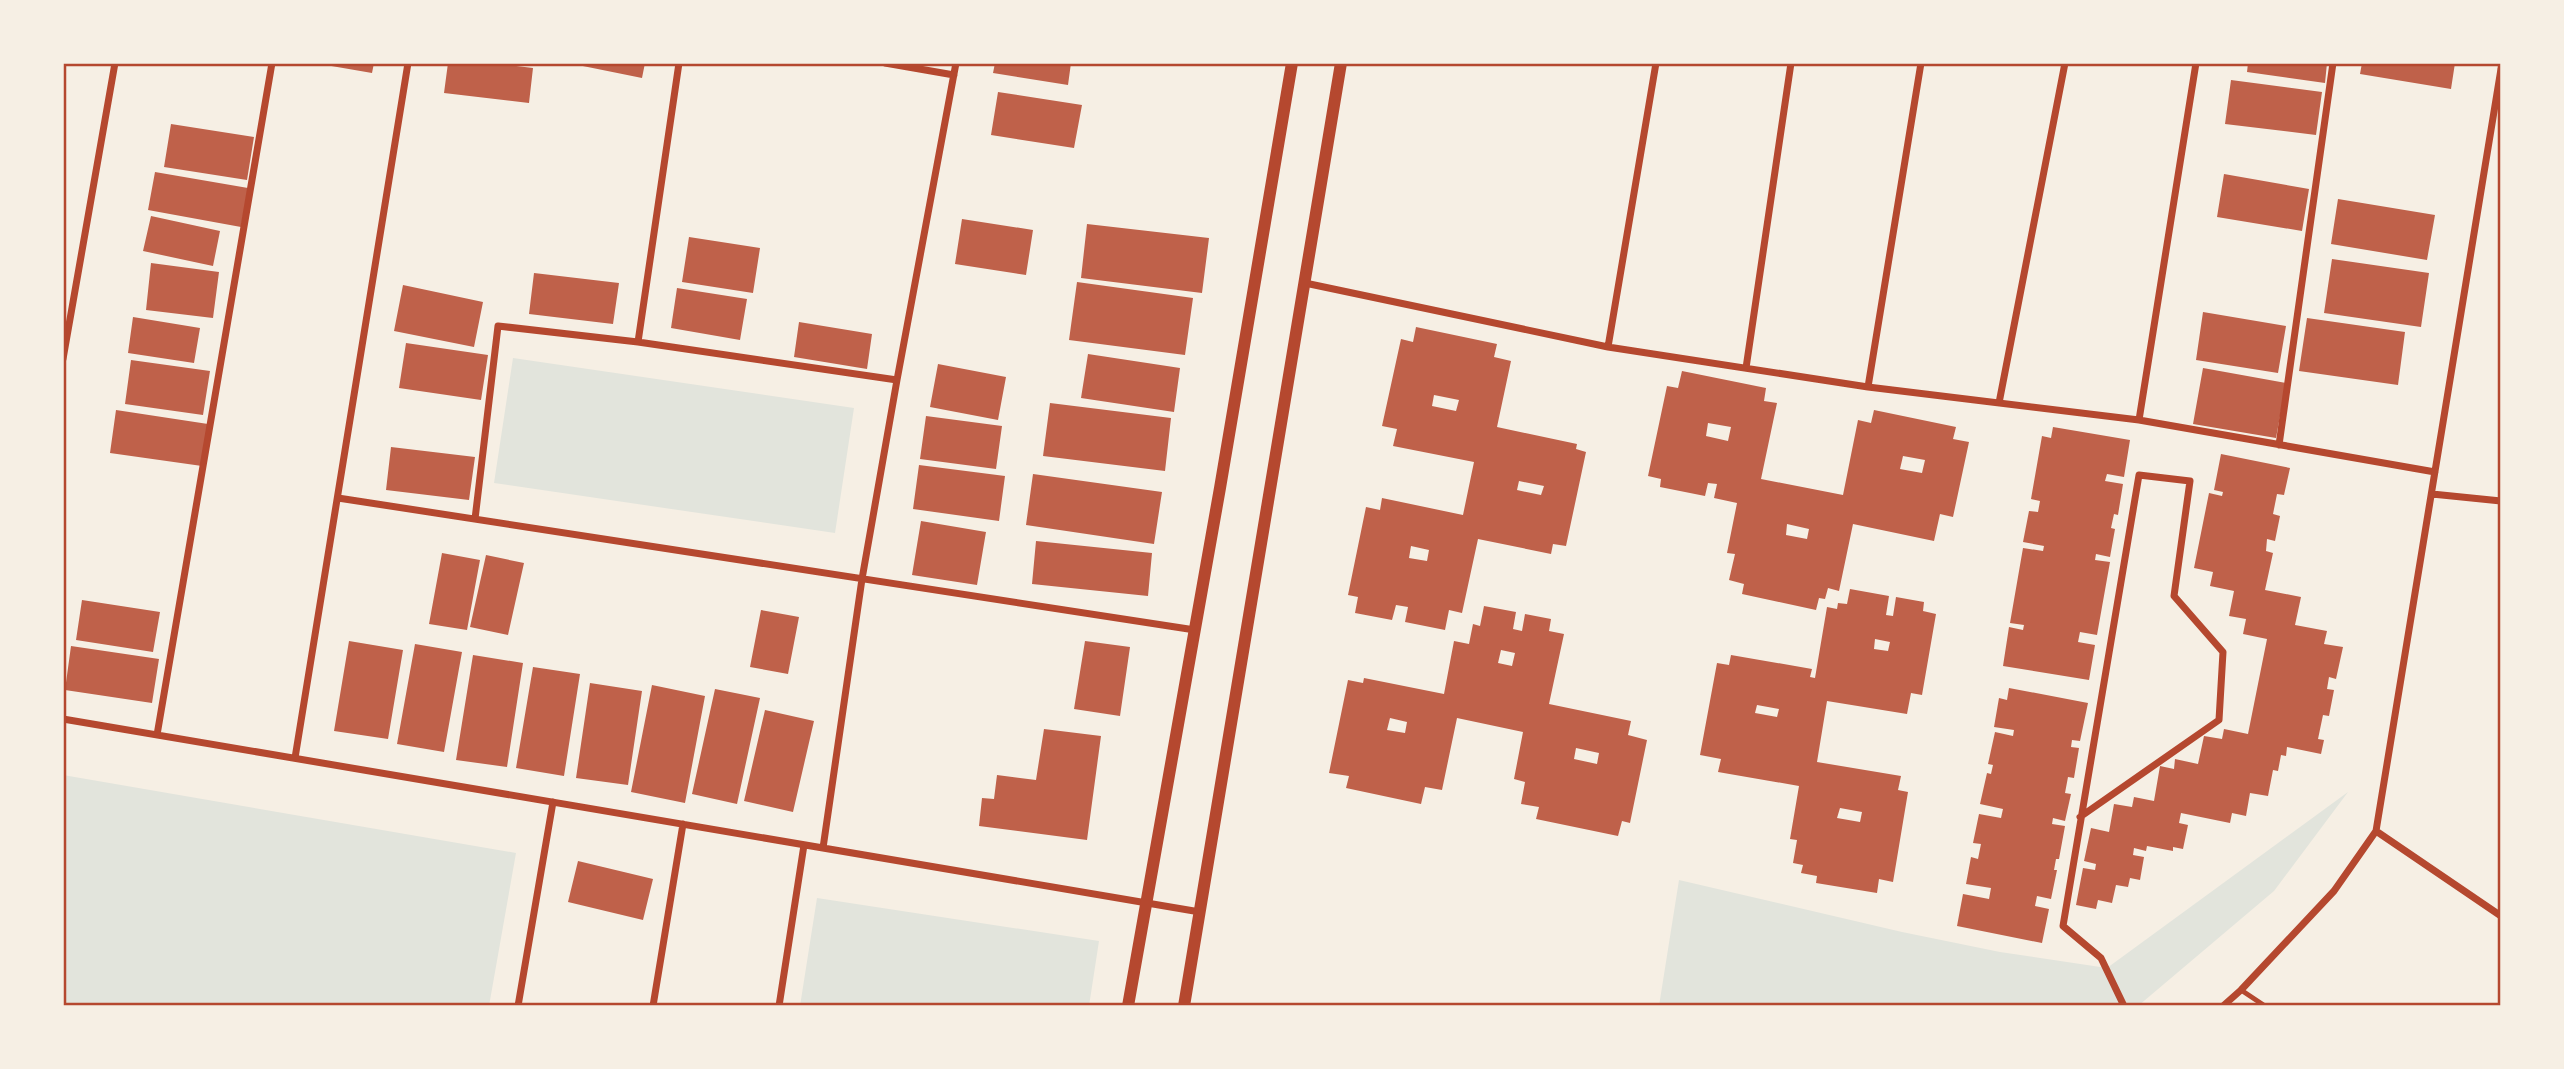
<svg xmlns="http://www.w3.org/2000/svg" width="2564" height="1069" font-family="'Source Serif 4',serif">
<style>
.green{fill:#e2e4dc}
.building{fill:#bf614a;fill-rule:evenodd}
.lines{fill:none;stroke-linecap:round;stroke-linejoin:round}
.service{stroke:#b5482f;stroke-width:5}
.minor{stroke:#b5482f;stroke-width:7}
.tertiary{stroke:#b5482f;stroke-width:12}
.neatline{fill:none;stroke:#b5482f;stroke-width:2.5}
</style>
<rect width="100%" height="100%" fill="#f6efe4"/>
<path class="green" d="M 513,358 L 854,408 L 835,533 L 494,483 Z
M 63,775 L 516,853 L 489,1006 L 63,1006 Z
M 2348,792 L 2274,891 L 2138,1006 L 1659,1006 L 1679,880 L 1902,932 L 2000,952 L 2107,968 Z
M 817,898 L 1099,941 L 1089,1006 L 800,1006 Z"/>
<path class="building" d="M 314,63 L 374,63 L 372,73 Z
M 448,63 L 491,63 L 533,68 L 529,103 L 444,93 Z
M 568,63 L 645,63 L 642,78 Z
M 995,63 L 1071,63 L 1068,85 L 993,73 Z
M 2248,63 L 2327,63 L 2325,83 L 2247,72 Z
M 2362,63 L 2455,63 L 2451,89 L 2360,74 Z
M 2231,80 L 2322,92 L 2316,135 L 2225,124 Z
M 998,92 L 1082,105 L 1074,148 L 991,135 Z
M 171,124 L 254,137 L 247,180 L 164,167 Z
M 155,172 L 248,188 L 241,227 L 148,210 Z
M 2224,174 L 2309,189 L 2302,231 L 2217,217 Z
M 2338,199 L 2435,215 L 2427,260 L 2331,244 Z
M 151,216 L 220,231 L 213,266 L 143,251 Z
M 962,219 L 1033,230 L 1026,275 L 955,264 Z
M 1087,224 L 1209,238 L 1202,293 L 1081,278 Z
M 689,237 L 760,248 L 753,293 L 682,282 Z
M 2332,259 L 2429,273 L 2421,327 L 2324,313 Z
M 151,263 L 219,272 L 213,318 L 146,310 Z
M 534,273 L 619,283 L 613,324 L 529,314 Z
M 1077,282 L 1193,298 L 1185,355 L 1069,340 Z
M 403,285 L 483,302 L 474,347 L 394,331 Z
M 677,288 L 747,299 L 740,340 L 671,328 Z
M 2203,312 L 2286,326 L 2278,373 L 2196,360 Z
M 133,317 L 200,328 L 194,363 L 128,353 Z
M 2307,318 L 2405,332 L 2398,385 L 2299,371 Z
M 799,322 L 872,334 L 867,369 L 794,357 Z
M 1416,327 L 1497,344 L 1494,357 L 1511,361 L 1497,427 L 1577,444 L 1576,449 L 1586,452 L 1566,546 L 1553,544 L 1551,554 L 1478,539 L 1462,613 L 1449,610 L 1445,630 L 1405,622 L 1408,607 L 1396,605 L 1392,620 L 1355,613 L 1358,597 L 1348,595 L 1366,507 L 1380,510 L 1382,498 L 1463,515 L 1474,462 L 1393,446 L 1397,429 L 1382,426 L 1401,339 L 1413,342 ZM 1434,395 L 1459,400 L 1456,411 L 1432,406 ZM 1519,481 L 1544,486 L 1541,495 L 1517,490 ZM 1411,546 L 1429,550 L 1427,561 L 1409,558 Z
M 406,343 L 488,355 L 481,400 L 399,388 Z
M 1088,354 L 1180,368 L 1174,412 L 1081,398 Z
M 131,360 L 210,371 L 203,415 L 125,404 Z
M 938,364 L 1006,377 L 998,420 L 930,407 Z
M 2203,368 L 2286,383 L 2276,438 L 2193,424 Z
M 1682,371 L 1766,388 L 1764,401 L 1777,403 L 1761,479 L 1843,495 L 1858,420 L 1871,423 L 1874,410 L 1956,427 L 1953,439 L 1969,442 L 1953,517 L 1940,514 L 1934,541 L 1853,524 L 1839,591 L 1828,588 L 1825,599 L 1819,598 L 1816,610 L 1742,594 L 1744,584 L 1729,580 L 1735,554 L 1727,553 L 1737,503 L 1714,498 L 1717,484 L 1708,483 L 1705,496 L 1660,487 L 1661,479 L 1648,476 L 1667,386 L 1678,388 ZM 1708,423 L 1731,427 L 1728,441 L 1706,436 ZM 1903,456 L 1925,460 L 1922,473 L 1900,469 ZM 1787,524 L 1809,529 L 1807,539 L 1786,535 Z
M 1050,403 L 1171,418 L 1165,471 L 1043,456 Z
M 116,410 L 208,424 L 202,466 L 110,453 Z
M 926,416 L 1002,426 L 996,469 L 920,459 Z
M 2053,427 L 2130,440 L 2124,477 L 2107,474 L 2105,481 L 2123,484 L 2118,515 L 2114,514 L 2111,528 L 2115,529 L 2110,557 L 2096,554 L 2095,560 L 2110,562 L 2097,635 L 2080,632 L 2078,642 L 2095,645 L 2089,680 L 2003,666 L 2009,627 L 2023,630 L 2024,625 L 2010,623 L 2023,548 L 2043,551 L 2044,546 L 2023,542 L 2029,511 L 2038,512 L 2040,501 L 2031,499 L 2042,436 L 2051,438 Z
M 391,447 L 475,457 L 469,500 L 386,490 Z
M 2221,454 L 2290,468 L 2284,495 L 2277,494 L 2273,514 L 2280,516 L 2275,541 L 2267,539 L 2266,551 L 2273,553 L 2265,590 L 2301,597 L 2295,625 L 2327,631 L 2324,644 L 2343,647 L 2336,679 L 2329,677 L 2327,689 L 2334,690 L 2329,716 L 2323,715 L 2318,739 L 2324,740 L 2321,754 L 2287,747 L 2286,756 L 2281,755 L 2278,771 L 2273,770 L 2268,796 L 2250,793 L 2246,816 L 2232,813 L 2230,823 L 2181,813 L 2179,823 L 2188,825 L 2183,849 L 2173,847 L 2173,851 L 2147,846 L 2146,851 L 2134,848 L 2133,855 L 2144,857 L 2140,880 L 2130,878 L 2128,887 L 2116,885 L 2112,903 L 2098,900 L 2096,909 L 2076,905 L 2083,868 L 2095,870 L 2096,864 L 2084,861 L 2091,828 L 2109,832 L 2114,804 L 2132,807 L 2134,797 L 2154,801 L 2160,766 L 2174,769 L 2175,759 L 2198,764 L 2204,736 L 2222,739 L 2224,729 L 2248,734 L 2267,639 L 2243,634 L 2246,619 L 2229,616 L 2234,591 L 2210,586 L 2213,572 L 2194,568 L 2209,493 L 2222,496 L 2223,492 L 2214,490 Z
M 919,465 L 1005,476 L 999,521 L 913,509 Z
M 1033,474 L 1162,492 L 1154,544 L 1026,525 Z
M 921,521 L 986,532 L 977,585 L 912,575 Z
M 1036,541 L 1152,553 L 1148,596 L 1032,584 Z
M 442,553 L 480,560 L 467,630 L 429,624 Z
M 486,555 L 524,563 L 508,635 L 470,627 Z
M 1850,589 L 1889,596 L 1886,615 L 1893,616 L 1896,597 L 1924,602 L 1923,611 L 1936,614 L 1922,695 L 1911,693 L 1907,714 L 1827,701 L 1817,762 L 1901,776 L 1898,790 L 1908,792 L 1893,882 L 1879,879 L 1877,893 L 1816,883 L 1817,876 L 1801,873 L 1803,865 L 1793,863 L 1797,840 L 1790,839 L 1799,786 L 1718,772 L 1721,759 L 1700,755 L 1717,663 L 1729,665 L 1731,655 L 1812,669 L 1810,677 L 1815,678 L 1827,607 L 1837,609 L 1838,603 L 1847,604 ZM 1875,639 L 1890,642 L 1888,651 L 1874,649 ZM 1757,705 L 1779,709 L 1777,717 L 1755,713 ZM 1840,808 L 1862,812 L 1860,822 L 1837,818 Z
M 82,600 L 160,612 L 153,652 L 76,640 Z
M 1484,606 L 1516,612 L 1513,629 L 1522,631 L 1525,614 L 1551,619 L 1549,631 L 1564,634 L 1549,704 L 1631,721 L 1628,735 L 1647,740 L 1630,823 L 1622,821 L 1618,836 L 1536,819 L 1539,807 L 1521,804 L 1525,782 L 1514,779 L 1523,732 L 1457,718 L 1442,790 L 1425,787 L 1421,804 L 1346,788 L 1349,776 L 1329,773 L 1348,680 L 1363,683 L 1364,678 L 1444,694 L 1454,641 L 1469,644 L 1473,624 L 1480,626 ZM 1501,650 L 1515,653 L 1512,666 L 1498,663 ZM 1390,718 L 1407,722 L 1405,733 L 1387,730 ZM 1576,748 L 1599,753 L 1597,764 L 1574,759 Z
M 761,610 L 799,617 L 788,674 L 750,667 Z
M 349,641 L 403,650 L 388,739 L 334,731 Z
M 1085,641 L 1130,647 L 1120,716 L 1074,709 Z
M 415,644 L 462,652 L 444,752 L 397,744 Z
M 71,646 L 159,659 L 152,703 L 65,690 Z
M 473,655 L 523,663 L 507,767 L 456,760 Z
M 533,667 L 580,674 L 564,776 L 516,768 Z
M 590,683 L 642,691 L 628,785 L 576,778 Z
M 652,685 L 705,696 L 685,803 L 631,792 Z
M 2009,688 L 2088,703 L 2080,741 L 2072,740 L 2071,747 L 2079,748 L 2074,778 L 2068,777 L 2065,793 L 2071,794 L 2065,821 L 2053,818 L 2052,824 L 2065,826 L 2059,859 L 2056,859 L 2054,870 L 2057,870 L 2051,899 L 2037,896 L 2035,906 L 2049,909 L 2042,943 L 1957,926 L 1963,894 L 1989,899 L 1991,888 L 1966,884 L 1971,857 L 1978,859 L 1981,844 L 1973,843 L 1979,814 L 2001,818 L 2003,809 L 1980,804 L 1987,773 L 1991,774 L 1993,765 L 1988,764 L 1995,732 L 2013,736 L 2014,730 L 1994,727 L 1999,698 L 2007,700 Z
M 715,689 L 760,698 L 737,804 L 692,794 Z
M 765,710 L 814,721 L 793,812 L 744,801 Z
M 1044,729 L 1101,736 L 1087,840 L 979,826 L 982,798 L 994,799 L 997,775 L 1036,780 Z
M 578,861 L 653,879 L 643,920 L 568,902 Z"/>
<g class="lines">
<path class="service" d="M 2241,990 L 2265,1006"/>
<path class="minor" d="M 885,63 L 954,75
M 1305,283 L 1608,347 L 1868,387 L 2139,420 L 2435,472
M 638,342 L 679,63
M 1608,347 L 1656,63
M 63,359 L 115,63
M 1746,368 L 1791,63
M 1868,387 L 1921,63
M 1999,403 L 2065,63
M 2139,420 L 2196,63
M 2279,445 L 2333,63
M 2432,494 L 2501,501
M 338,498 L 1195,630
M 475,519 L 498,326 L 638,342 L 897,380
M 63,719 L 1200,912
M 157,735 L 272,63
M 295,758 L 408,63
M 2080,817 L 2219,720 L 2223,652 L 2174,596 L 2190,481 L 2139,475 L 2063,926 L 2101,958 L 2124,1006
M 2376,831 L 2501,916
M 823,848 L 862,579 L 897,380 L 956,63
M 518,1006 L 553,802
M 653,1006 L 683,824
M 779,1006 L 804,845
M 2223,1006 L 2241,990 L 2334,891 L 2376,831 L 2501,69"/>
<path class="tertiary" d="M 1128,1006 L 1220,488 L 1292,63
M 1184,1006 L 1341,63"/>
</g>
<rect width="2564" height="1069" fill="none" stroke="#f6efe4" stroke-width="130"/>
<rect x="65" y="65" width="2434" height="939" class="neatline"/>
</svg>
